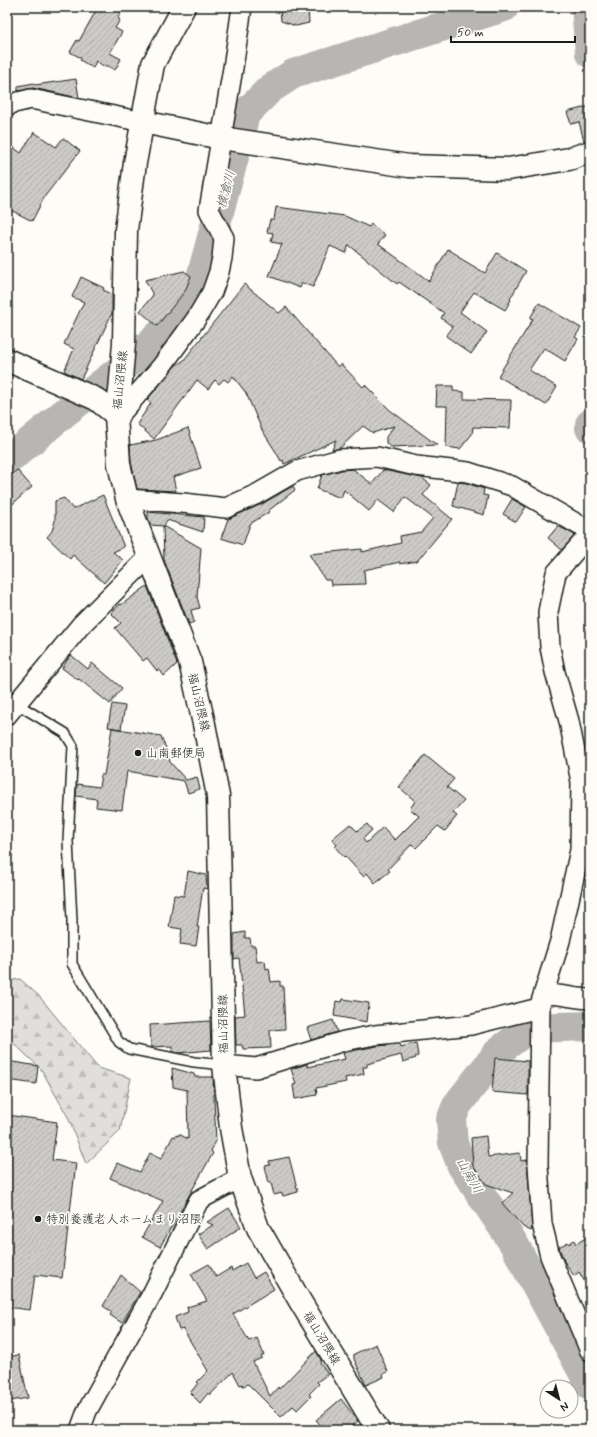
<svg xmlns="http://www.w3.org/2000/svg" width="597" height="1437" font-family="Mynerve,'Klee One',sans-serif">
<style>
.forest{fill:url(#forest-firs);stroke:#7e7e7c}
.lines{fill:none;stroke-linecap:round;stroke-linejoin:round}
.river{stroke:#b7b6b2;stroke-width:30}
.building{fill:url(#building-hatch);stroke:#1c1c1c}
.service-casing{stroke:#1c1c1c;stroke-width:12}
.minor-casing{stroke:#1c1c1c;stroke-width:22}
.tertiary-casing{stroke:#1c1c1c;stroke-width:25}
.primary-casing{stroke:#1c1c1c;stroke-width:25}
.service{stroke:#fdfcf7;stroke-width:9}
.minor{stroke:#fdfcf7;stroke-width:19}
.tertiary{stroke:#fdfcf7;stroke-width:22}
.primary{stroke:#fdfcf7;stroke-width:22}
.poi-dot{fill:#1c1c1c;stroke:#fdfcf7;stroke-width:1.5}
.labels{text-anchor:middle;stroke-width:3.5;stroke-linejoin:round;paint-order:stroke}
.street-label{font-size:12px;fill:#1c1c1c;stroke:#fdfcf7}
.poi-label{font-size:12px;fill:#1c1c1c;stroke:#fdfcf7;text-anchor:start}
.water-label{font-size:13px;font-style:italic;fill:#5a5a58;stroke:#fdfcf7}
</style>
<defs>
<pattern id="forest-firs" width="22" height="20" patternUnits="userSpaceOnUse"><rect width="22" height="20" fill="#e0dfdb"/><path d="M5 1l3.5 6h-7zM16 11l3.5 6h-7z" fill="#c0bfbb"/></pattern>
<pattern id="building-hatch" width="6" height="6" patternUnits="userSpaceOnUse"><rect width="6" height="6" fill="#cccbc8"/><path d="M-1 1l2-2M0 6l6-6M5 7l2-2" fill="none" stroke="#afaeab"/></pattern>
</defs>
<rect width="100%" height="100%" fill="#fdfcf7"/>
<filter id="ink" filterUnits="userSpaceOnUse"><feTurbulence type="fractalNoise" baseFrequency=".025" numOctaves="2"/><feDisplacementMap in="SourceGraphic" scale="8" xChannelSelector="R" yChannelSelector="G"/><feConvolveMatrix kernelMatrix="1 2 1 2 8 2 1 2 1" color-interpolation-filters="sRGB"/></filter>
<g filter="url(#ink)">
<path class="forest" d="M 20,979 L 39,996 L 98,1068 L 131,1078 L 120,1131 L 86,1164 L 68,1117 L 41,1069 L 7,1037 L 7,981 Z"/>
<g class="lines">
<path class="river" d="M 586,7 L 590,53
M 590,424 L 590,428
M 7,461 L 63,414 L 131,361 L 186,310 L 199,285 L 234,157 L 245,114 L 270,89 L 293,74 L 504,7
M 590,1026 L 530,1028 L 500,1050 L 457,1105 L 451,1120 L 453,1143 L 462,1166 L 514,1244 L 590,1385"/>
</g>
<path class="building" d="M 98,7 L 123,7 L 118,18 L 120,20 L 115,28 L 122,32 L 110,53 L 121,59 L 115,70 L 106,65 L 105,67 L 96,61 L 93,68 L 80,60 L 81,58 L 70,52 L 77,40 L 79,41 Z
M 280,7 L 308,7 L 309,23 L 296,26 L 281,21 Z
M 76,79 L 79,98 L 33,88 L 18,91 L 18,86 L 34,83 L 35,85 Z
M 590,106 L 590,140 L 584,141 L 579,122 L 571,124 L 567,112 Z
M 34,132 L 56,147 L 63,138 L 80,151 L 45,196 L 32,221 L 7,208 L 7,143 L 21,153 Z
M 276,207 L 345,216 L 369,227 L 371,224 L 385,235 L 378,244 L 429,281 L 448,249 L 459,256 L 458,257 L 485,273 L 497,253 L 526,271 L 510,299 L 511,300 L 505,310 L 474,292 L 460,312 L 487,332 L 471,354 L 446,336 L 453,327 L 441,318 L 444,313 L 399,282 L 397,284 L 349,245 L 346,253 L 330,246 L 313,287 L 302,283 L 300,288 L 269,276 L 282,244 L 271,242 L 273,233 L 267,232 L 270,220 L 274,220 Z
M 184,271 L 191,276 L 185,291 L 157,326 L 140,311 L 153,295 L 145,280 Z
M 81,277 L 104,288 L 103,290 L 112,294 L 112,313 L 81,379 L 64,371 L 74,349 L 64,344 L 84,302 L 72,297 Z
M 244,284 L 279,313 L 286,307 L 338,367 L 341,364 L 363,387 L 365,385 L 390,410 L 437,445 L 391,447 L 386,443 L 386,437 L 394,426 L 373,433 L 363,426 L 340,448 L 332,450 L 336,440 L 284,464 L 283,460 L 281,461 L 276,452 L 262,430 L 246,393 L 233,376 L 228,382 L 224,379 L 219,384 L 215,380 L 208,389 L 197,380 L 154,439 L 137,424 L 151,403 L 147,400 L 175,366 L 183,361 Z
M 539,303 L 581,328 L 575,337 L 578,339 L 565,361 L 544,348 L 529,370 L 557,387 L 546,405 L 498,376 L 533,319 L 530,318 Z
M 437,386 L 453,386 L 453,391 L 464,392 L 464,399 L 511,400 L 510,428 L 473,427 L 472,434 L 460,449 L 446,447 L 447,406 L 436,406 Z
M 188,428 L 201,468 L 173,477 L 176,491 L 137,489 L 131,462 L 130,445 L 156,440 Z
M 354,469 L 354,470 L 372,484 L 383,470 L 422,478 L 431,485 L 423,495 L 452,519 L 417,561 L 400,564 L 400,562 L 364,570 L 365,584 L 331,585 L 330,580 L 325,580 L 309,554 L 362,549 L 362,552 L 401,543 L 400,536 L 421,532 L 433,518 L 405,497 L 394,512 L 378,500 L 369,511 L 344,490 L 341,498 L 317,489 L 322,475 L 342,470 Z
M 17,470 L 32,487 L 7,509 L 7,479 Z
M 458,482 L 466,483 L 484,489 L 483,495 L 488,496 L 484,515 L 453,506 Z
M 293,486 L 295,490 L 268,511 L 269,512 L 250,524 L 243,545 L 221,538 L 228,519 L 262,504 Z
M 103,495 L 124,547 L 113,552 L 123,560 L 104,583 L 73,555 L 70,559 L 47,537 L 52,531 L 55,521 L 55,501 L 64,498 L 73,509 Z
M 512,499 L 526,507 L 516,522 L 503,514 Z
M 148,512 L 204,517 L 203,532 L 167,520 L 164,526 L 163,526 L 201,548 L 197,597 L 200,608 L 191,610 L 194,622 L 189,624 L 164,560 L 163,526 L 151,525 L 148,518 Z
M 558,526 L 575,535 L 562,550 L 548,538 Z
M 147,586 L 177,664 L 164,676 L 159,669 L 157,671 L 147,658 L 143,661 L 115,628 L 121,623 L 111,613 L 120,604 L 121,605 Z
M 71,655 L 88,669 L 92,663 L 122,688 L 110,704 L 79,679 L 78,680 L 62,668 Z
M 112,704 L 125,706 L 121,729 L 108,727 Z
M 112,728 L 161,736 L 167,751 L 170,762 L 186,780 L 197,777 L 200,789 L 188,793 L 184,781 L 127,771 L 122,810 L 96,807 L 97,799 L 76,796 L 77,784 L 99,787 L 101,775 L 104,775 Z
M 425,755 L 454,779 L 447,787 L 464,801 L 453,813 L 457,816 L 445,831 L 438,826 L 416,848 L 412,844 L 388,869 L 390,871 L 375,883 L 367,873 L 363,876 L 345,856 L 344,857 L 335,847 L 337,845 L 332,839 L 350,824 L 357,831 L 367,824 L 372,830 L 363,839 L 366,843 L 383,827 L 395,840 L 419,816 L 410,809 L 415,801 L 399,787 Z
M 188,871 L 206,875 L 207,889 L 203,888 L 197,927 L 199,927 L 196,946 L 180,944 L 182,929 L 169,927 L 174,895 L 184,896 Z
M 245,932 L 245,938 L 250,938 L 251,946 L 255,946 L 257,962 L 265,961 L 266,969 L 269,968 L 271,982 L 280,981 L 280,986 L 283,986 L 285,1029 L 270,1030 L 271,1048 L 243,1049 L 242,1045 L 236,1045 L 235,1016 L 245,1015 L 239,958 L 234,959 L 234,934 Z
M 343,999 L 369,1003 L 367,1022 L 334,1016 L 336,1001 L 342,1002 Z
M 333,1020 L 337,1032 L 311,1040 L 307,1028 Z
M 210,1021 L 211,1050 L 178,1053 L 172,1051 L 172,1046 L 151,1047 L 150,1025 Z
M 416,1043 L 418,1056 L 415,1057 L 416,1058 L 403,1062 L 401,1055 L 367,1064 L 367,1067 L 363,1067 L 364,1074 L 345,1078 L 346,1082 L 316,1088 L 317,1095 L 295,1099 L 293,1085 L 296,1084 L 291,1069 L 307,1064 L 308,1067 L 345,1059 L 343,1053 L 347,1052 L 377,1046 L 400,1044 L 401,1047 Z
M 495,1058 L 528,1061 L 528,1095 L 492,1092 Z
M 7,1061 L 38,1066 L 36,1084 L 7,1080 Z
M 172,1068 L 194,1074 L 195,1077 L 213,1077 L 216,1141 L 211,1151 L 213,1153 L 160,1247 L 142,1237 L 163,1201 L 110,1178 L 117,1163 L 140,1172 L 150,1153 L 161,1159 L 173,1136 L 175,1137 L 176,1135 L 178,1136 L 179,1134 L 188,1139 L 187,1090 L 173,1087 Z
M 7,1115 L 57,1122 L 52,1160 L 76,1163 L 62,1278 L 35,1275 L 30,1310 L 7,1307 Z
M 486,1136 L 488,1157 L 520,1153 L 521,1161 L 527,1160 L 532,1228 L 531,1231 L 523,1227 L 502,1203 L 513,1193 L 486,1184 L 473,1166 L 471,1138 Z
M 289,1157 L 298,1192 L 283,1196 L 282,1193 L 274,1195 L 271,1183 L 269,1183 L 265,1166 L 270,1165 L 269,1161 Z
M 229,1208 L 241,1227 L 208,1249 L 198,1234 L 213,1225 L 207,1222 Z
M 590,1235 L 590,1291 L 579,1272 L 574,1276 L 564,1261 L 559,1247 L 568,1242 L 569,1244 L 574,1240 L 576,1244 Z
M 246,1263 L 254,1278 L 264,1272 L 274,1289 L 233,1314 L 249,1341 L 257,1338 L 264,1355 L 261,1356 L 262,1358 L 253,1362 L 270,1396 L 278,1387 L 279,1389 L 316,1351 L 321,1360 L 320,1363 L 328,1374 L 317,1382 L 319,1384 L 309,1394 L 311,1396 L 297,1410 L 293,1406 L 281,1417 L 248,1384 L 243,1386 L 242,1384 L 240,1385 L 233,1372 L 210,1395 L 208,1393 L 200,1403 L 190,1393 L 198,1383 L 197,1382 L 208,1371 L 183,1329 L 179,1330 L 175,1317 L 188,1312 L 187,1307 L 207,1301 L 191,1274 L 209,1264 L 216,1277 L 231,1268 L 232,1271 Z
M 121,1275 L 140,1292 L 122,1323 L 110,1315 L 112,1312 L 103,1306 Z
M 376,1344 L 388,1372 L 383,1374 L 384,1377 L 366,1385 L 354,1359 L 354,1354 Z
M 19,1355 L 28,1398 L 10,1401 L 7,1385 L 7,1357 Z
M 341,1399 L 358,1421 L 347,1430 L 325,1430 L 316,1420 Z"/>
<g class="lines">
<defs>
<path id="service" d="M 17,704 L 65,733 L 73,746 L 68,841 L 72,920 L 72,964 L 119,1042 L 129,1049 L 194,1062 L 224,1065"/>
<path id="minor" d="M 7,107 L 10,104 L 31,99 L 143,122
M 116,415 L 117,418 L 161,367 L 196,319 L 212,292 L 219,272 L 222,258 L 224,238 L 209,210 L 233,68 L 242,7
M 127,499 L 183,503 L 226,508 L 257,494 L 297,471 L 340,459 L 377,457 L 416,466 L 468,472 L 512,486 L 579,525 L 590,529
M 590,539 L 582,543 L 556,573 L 548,612 L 550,647 L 555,672 L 569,721 L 581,782 L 580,850 L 560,941 L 540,1005 L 538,1165 L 542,1224 L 550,1256 L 590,1351
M 7,715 L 81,625 L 149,557
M 544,994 C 559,994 574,998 590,999
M 224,1065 L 256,1068 L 344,1041 L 375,1035 L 471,1025 L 535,1009 L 540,1011
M 80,1430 L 87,1411 L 152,1294 L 199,1200 L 240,1178"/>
<path id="tertiary" d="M 143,122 L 221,138 L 409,166 L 508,169 L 569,159 L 590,152
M 7,360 L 96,399 L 116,415"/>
<path id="primary" d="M 184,7 L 153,64 L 135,163 L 126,230 L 124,343 L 120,391 L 116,415 L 119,464 L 127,499 L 190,662 L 204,724 L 218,796 L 224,1065 L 231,1128 L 240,1178 L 258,1228 L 300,1301 L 378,1430"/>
</defs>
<use href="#service" class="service-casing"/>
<use href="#minor" class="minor-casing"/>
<use href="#tertiary" class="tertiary-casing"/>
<use href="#primary" class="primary-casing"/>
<use href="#service" class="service"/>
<use href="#minor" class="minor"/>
<use href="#tertiary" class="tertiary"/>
<use href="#primary" class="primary"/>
</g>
</g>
<g class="poi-dot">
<circle cx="138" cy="753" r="4"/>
<circle cx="38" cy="1219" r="4"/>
</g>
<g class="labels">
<g class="street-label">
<text transform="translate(120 380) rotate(-84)" y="4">福山沼隈線</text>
<text transform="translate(199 702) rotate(77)" y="4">福山沼隈線</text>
<text transform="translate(223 1024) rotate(-91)" y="4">福山沼隈線</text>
<text transform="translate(322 1338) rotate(59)" y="4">福山沼隈線</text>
</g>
<g class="poi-label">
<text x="146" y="757">山南郵便局</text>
<text x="46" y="1223">特別養護老人ホームまり沼隈</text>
</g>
<g class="water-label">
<text transform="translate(225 189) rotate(-75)" y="5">横倉川</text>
<text transform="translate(470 1175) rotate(60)" y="5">山南川</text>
</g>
</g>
<rect width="597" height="1437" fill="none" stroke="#fdfcf7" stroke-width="24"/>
<rect x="12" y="12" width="573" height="1413" fill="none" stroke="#1c1c1c" stroke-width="1.5" filter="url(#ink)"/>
<g transform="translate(559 1399) rotate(144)"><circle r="19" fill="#fdfcf7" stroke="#a3a29f"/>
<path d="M0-3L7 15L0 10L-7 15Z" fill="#1c1c1c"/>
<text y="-6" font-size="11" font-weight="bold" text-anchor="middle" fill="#1c1c1c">N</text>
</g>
<path d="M451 36v6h124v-6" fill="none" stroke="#1c1c1c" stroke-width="2"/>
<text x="457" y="36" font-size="12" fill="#1c1c1c" stroke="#fdfcf7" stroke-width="3" paint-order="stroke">50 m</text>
</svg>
